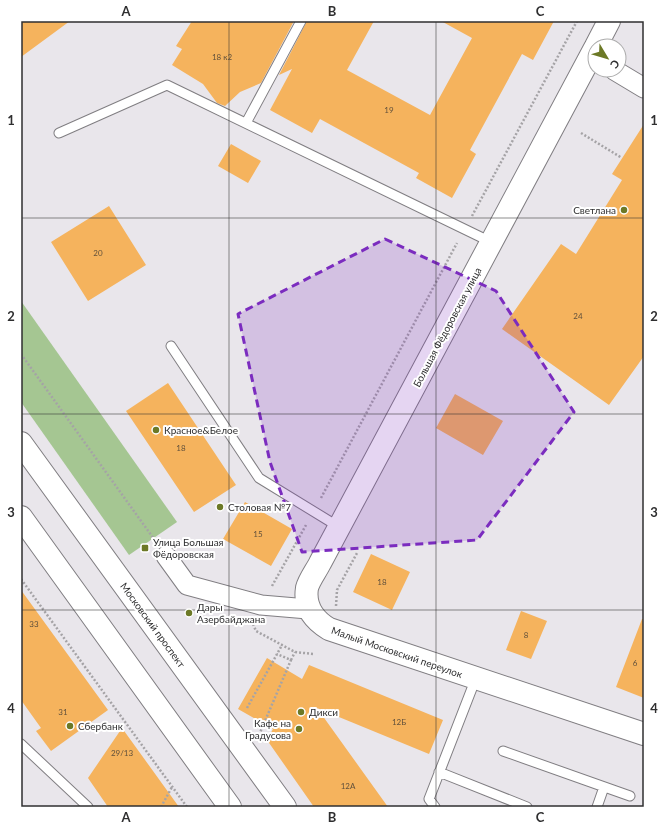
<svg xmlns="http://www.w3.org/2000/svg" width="665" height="828" font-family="Lato,sans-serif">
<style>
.green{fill:#a5c692}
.building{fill:#f5b35d}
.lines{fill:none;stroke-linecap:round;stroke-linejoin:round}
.service-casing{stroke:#807e82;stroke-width:11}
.minor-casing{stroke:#807e82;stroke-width:21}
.tertiary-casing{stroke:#807e82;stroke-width:24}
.primary-casing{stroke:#807e82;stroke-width:24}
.path{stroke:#a5a3a6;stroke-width:2.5;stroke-dasharray:2 2;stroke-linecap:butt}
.service{stroke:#fff;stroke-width:9}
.minor{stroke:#fff;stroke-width:19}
.tertiary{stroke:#fff;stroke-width:22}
.primary{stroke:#fff;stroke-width:22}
.marked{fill:#7b2cbf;fill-opacity:0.2;stroke:#7b2cbf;stroke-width:3;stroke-dasharray:8 5;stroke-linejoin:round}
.grid{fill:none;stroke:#2f2f30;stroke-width:1;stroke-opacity:0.55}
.poi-dot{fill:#6c7926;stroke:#fff;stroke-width:1.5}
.labels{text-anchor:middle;stroke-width:4;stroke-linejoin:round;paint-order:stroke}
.number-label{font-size:8px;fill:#60503b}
.poi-label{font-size:10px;fill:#2f2f30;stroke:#fff;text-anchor:start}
.street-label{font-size:10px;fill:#2f2f30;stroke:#fff}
.neatline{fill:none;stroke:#2f2f30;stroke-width:1.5}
.grid-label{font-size:13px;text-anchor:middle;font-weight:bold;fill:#2f2f30}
</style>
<rect width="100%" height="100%" fill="#e9e6eb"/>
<path class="green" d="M 21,301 L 177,522 L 129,555 L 21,402 Z"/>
<path class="building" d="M 21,21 L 70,21 L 21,57 Z
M 192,21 L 294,21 L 261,83 L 240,92 L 225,106 L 217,103 L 203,84 L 172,65 L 182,49 L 176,46 Z
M 307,21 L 374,21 L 347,70 L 430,115 L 472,38 L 441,21 L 554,21 L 533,60 L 522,54 L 470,150 L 476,154 L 452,198 L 416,178 L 419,173 L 320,119 L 312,133 L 270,110 L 292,69 L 279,75 Z
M 644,124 L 644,356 L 609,405 L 502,329 L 561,244 L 576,254 L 622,180 L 612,174 Z
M 231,144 L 261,161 L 248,183 L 218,166 Z
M 109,206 L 146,265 L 88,301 L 51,242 Z
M 168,383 L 236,485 L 194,512 L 126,411 Z
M 455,394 L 503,421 L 483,455 L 436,428 Z
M 245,502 L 292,529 L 271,566 L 223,539 Z
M 371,554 L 410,572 L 392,610 L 353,592 Z
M 21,590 L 108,710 L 51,751 L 36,731 L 41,728 L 21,700 Z
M 521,611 L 547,621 L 531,659 L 506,650 Z
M 642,619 L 644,619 L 644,698 L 616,687 Z
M 267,658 L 302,679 L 309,665 L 443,720 L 429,754 L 317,708 L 388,807 L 314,807 L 267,740 L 273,729 L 238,709 Z
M 122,728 L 179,807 L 108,807 L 88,778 Z"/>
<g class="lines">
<defs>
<path id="service" d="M 246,123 L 301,21
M 59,133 L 167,85 L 491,242
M 171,346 L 259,478 L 339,527
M 21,744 L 88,807
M 503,751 L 630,796
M 439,772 L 527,807
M 435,807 L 429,799 L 476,678
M 597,807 L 604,787"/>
<path id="minor" d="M 614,70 L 644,88
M 166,556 L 187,585 L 261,605 L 308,609"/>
<path id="tertiary" d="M 596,46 L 609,21
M 595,48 L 320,563 C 316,571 309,580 307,588 C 304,607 314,620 329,629 L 644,734"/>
<path id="primary" d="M 21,443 L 285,807
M 21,517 L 230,807"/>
</defs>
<use href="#service" class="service-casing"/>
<use href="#minor" class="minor-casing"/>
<use href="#tertiary" class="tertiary-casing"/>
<use href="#primary" class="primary-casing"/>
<path class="path" d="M 581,133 L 622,158
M 472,216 L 577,21
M 21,354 L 154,539
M 321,498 L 457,243
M 21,579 L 187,807
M 272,586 L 306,525
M 336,606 L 337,590 L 357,553
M 253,624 L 256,631 L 295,652 L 313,654
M 291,660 L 295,652
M 247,708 L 282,645
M 259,735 L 291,660 L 277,654
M 161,807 L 172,787"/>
<use href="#service" class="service"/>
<use href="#minor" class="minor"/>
<use href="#tertiary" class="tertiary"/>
<use href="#primary" class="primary"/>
</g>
<path class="marked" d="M 385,239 L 496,291 L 574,412 L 477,540 L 302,552 L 270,462 L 238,314 Z"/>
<path class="grid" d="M 229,21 L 229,807M 436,21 L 436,807M 21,218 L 644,218M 21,414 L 644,414M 21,610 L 644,610"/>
<g class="poi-dot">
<circle cx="624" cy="210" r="4"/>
<circle cx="156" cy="430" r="4"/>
<circle cx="220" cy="507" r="4"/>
<rect x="141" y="544" width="8" height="8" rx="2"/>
<circle cx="189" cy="613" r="4"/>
<circle cx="301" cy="712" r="4"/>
<circle cx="70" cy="726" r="4"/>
<circle cx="299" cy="729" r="4"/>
</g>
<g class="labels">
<g class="number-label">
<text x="222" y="60">18 к2</text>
<text x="389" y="113">19</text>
<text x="98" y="256">20</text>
<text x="578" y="319">24</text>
<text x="181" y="451">18</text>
<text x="258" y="537">15</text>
<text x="382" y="585">18</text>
<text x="34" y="627">33</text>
<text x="526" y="638">8</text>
<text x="635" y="666">6</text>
<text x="63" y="715">31</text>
<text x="399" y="725">12Б</text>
<text x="122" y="756">29/13</text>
<text x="348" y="789">12А</text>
</g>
<g class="poi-label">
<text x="616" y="214" text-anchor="end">Светлана</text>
<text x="164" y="434">Красное&amp;Белое</text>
<text x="228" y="511">Столовая №7</text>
<text x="153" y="546">Улица Большая<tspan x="153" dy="12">Фёдоровская</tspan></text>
<text x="197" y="611">Дары<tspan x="197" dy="12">Азербайджана</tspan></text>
<text x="309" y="716">Дикси</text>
<text x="291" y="727" text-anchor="end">Кафе на<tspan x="291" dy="12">Градусова</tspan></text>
<text x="78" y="730">Сбербанк</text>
</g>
<g class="street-label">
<text transform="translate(447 327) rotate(-62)" y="4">Большая Фёдоровская улица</text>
<text transform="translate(153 625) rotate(54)" y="4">Московский проспект</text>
<text transform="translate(397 652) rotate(19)" y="4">Малый Московский переулок</text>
</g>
</g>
<rect width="665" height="828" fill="none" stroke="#ffffff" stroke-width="44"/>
<g transform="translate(607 58) rotate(128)"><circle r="19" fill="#ffffff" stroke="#acacac"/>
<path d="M0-3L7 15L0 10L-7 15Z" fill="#6c7926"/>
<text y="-6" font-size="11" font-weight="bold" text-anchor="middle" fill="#2f2f30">С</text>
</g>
<rect x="22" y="22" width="621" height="784" class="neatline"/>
<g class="grid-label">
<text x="126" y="16">A</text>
<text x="332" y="16">B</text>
<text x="540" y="16">C</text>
<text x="11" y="125">1</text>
<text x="654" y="125">1</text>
<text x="11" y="321">2</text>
<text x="654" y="321">2</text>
<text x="11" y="517">3</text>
<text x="654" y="517">3</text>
<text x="11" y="713">4</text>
<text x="654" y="713">4</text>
<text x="126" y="822">A</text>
<text x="332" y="822">B</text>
<text x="540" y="822">C</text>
</g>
</svg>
